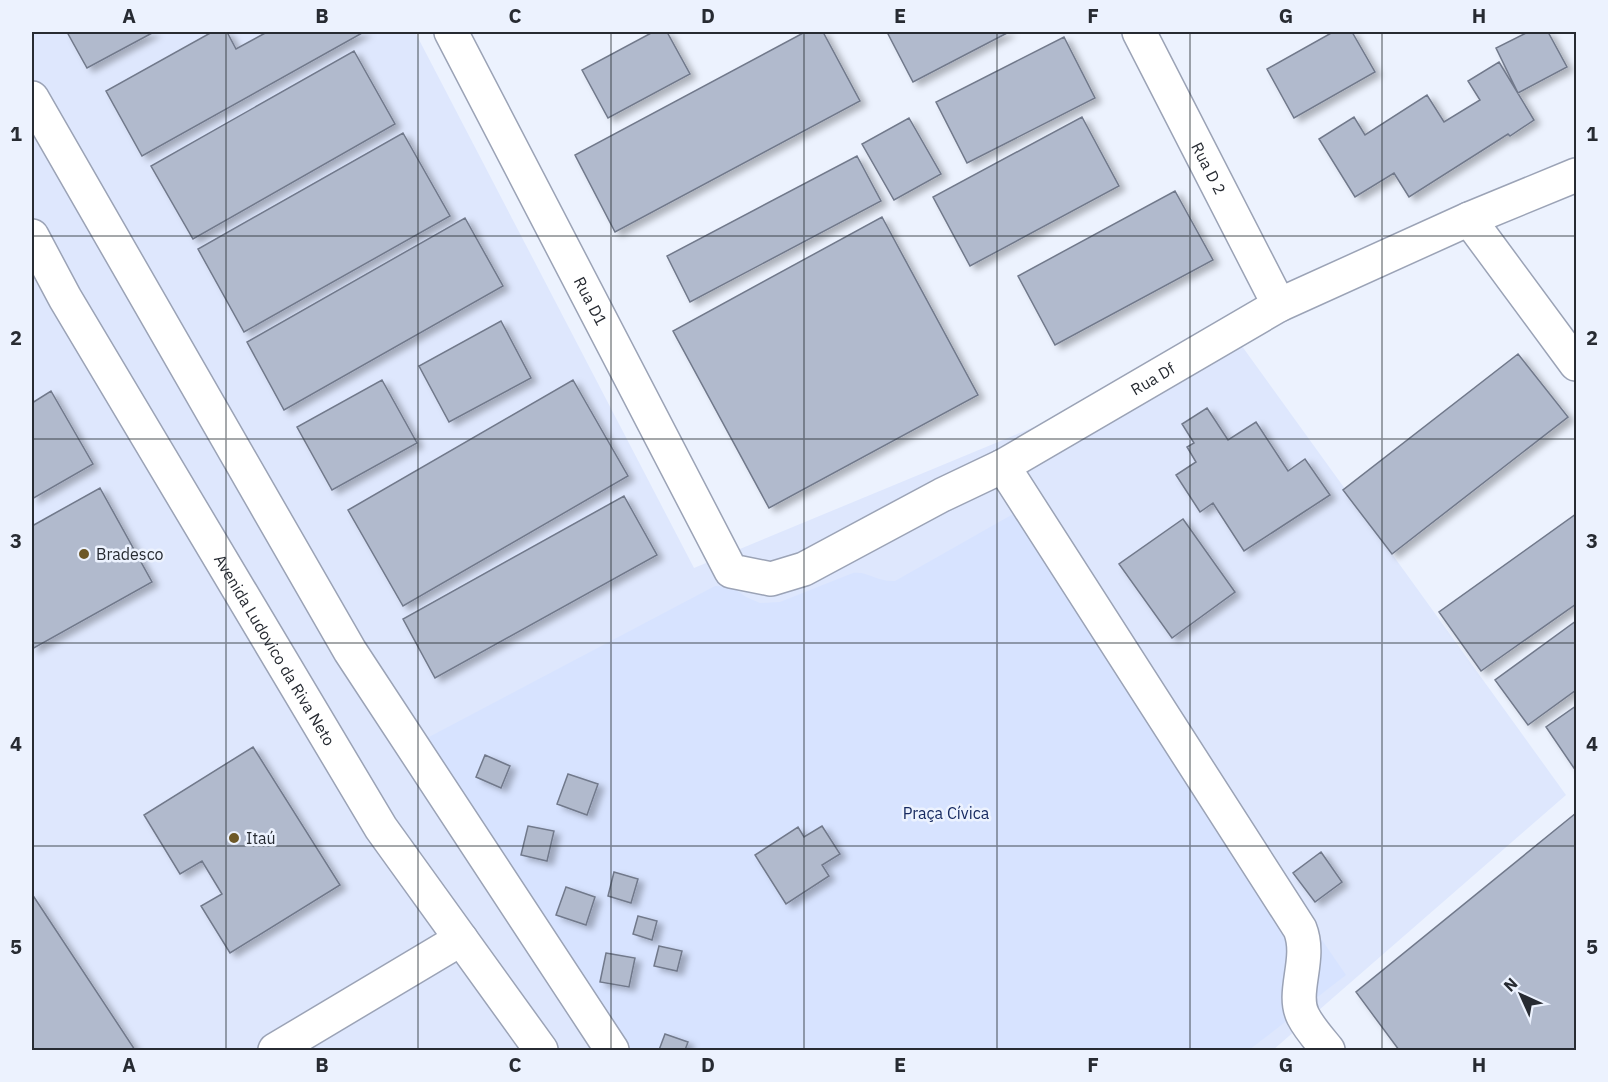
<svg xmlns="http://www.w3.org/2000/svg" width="1608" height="1082" font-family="'IBM Plex Sans',sans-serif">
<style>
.built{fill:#dee7fd}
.green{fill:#d7e3ff}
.building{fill:#b1bacd;stroke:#71798b;stroke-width:1.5;filter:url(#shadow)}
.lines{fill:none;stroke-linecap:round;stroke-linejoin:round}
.minor-casing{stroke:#9ba3b6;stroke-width:36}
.minor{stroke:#fff;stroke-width:33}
.grid{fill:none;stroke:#272b32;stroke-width:1.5;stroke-opacity:0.55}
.poi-dot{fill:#6d5827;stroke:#ecf2fe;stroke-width:2}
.labels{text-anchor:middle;stroke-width:5;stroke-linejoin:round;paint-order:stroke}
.street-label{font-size:16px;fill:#272b32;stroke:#ecf2fe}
.poi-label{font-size:16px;fill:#272b32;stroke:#ecf2fe;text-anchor:start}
.park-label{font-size:16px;fill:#172a61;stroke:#ecf2fe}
.neatline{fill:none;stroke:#272b32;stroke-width:2}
.grid-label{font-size:20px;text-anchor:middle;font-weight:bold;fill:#272b32}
</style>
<defs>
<filter id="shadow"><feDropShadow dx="6" dy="4" stdDeviation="3" flood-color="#0004"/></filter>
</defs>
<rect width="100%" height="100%" fill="#ecf2fe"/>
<path class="built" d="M 32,32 L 415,32 L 694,568 L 1239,342 L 1566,795 L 1273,1050 L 32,1050 Z"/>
<path class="green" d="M 1029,505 L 1201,764 L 1346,975 L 1249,1050 L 605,1050 L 410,747 L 715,586 L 732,587 L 746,597 L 760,603 L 780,602 L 853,573 C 868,571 877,582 895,581 Z"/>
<path class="building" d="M 67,32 L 154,32 L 87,68 Z
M 212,32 L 227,32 L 236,49 L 267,32 L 364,32 L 142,156 L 106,91 Z
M 653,32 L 667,32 L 690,74 L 608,118 L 582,70 Z
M 805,32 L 823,32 L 860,101 L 615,232 L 575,155 Z
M 887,32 L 1009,32 L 913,82 Z
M 1333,32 L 1352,32 L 1375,72 L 1294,118 L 1267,69 Z
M 1528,32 L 1548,32 L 1567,67 L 1518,93 L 1496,48 Z
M 1064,37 L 1095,98 L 967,163 L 936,102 Z
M 354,51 L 395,124 L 193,239 L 151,166 Z
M 1499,62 L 1534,120 L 1510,136 L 1508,134 L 1409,197 L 1394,173 L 1355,197 L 1319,139 L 1354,117 L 1365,135 L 1427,95 L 1444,122 L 1480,100 L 1468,81 Z
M 1082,117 L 1119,186 L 970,266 L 933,197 Z
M 909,118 L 941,174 L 894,200 L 862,144 Z
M 403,133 L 450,216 L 244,332 L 198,249 Z
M 857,156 L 881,201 L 690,302 L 667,256 Z
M 1175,191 L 1213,260 L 1055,345 L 1018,276 Z
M 882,217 L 978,395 L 769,508 L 673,331 Z
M 465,218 L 503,286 L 284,410 L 247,342 Z
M 501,321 L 531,378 L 449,422 L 419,366 Z
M 1518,354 L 1568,417 L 1392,554 L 1343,490 Z
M 382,380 L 417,443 L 332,490 L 297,427 Z
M 573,380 L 628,476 L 403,606 L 348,510 Z
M 51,391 L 93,464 L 32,499 L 32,403 Z
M 1207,408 L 1228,440 L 1256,422 L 1288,471 L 1305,459 L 1330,495 L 1244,551 L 1213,503 L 1200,512 L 1176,475 L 1196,462 L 1187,447 L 1194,443 L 1182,424 Z
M 100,488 L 152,582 L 32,649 L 32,526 Z
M 624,496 L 657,555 L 435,678 L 403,619 Z
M 1576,514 L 1576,604 L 1481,671 L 1439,612 Z
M 1183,519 L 1235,592 L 1172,638 L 1119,564 Z
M 1576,621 L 1576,690 L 1528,725 L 1495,680 Z
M 1576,706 L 1576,771 L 1546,727 Z
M 253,747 L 340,885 L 230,953 L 201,906 L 222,894 L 202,861 L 180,874 L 144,815 Z
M 485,755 L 510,766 L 501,788 L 476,777 Z
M 568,774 L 598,784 L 587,815 L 557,804 Z
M 1576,813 L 1576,1050 L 1399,1050 L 1356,992 Z
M 528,826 L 554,831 L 547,861 L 521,855 Z
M 822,826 L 840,854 L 822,865 L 829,876 L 786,904 L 755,855 L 798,827 L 804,837 Z
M 1321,852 L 1342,882 L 1315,902 L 1293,873 Z
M 614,872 L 638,879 L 631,903 L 608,896 Z
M 566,887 L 595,897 L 586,925 L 556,915 Z
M 32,894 L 135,1050 L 32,1050 Z
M 638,916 L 657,921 L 652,940 L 633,934 Z
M 659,946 L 682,951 L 677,971 L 654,966 Z
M 606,953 L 635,958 L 629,987 L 600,982 Z
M 665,1034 L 688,1042 L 685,1050 L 659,1050 Z"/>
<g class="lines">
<defs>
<g id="minor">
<path id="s1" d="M 451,32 L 731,571 L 771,579 L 804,569 L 942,495 L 1003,466 L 1279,305 L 1469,219 L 1576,175"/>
<path id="s2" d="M 1139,32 L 1279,305"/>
<path d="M 32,98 L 350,651 L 612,1050"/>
<path d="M 1469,219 L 1576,364"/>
<path id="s3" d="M 32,236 L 65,298 L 381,828 L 541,1050"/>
<path d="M 1003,466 L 1300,929 C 1312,959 1291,992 1303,1016 C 1309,1028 1320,1040 1328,1050"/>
<path d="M 275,1050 L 461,939"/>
</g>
</defs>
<use href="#minor" class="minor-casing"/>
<use href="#minor" class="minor"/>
</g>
<path class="grid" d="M 226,32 L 226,1050M 418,32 L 418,1050M 611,32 L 611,1050M 804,32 L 804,1050M 997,32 L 997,1050M 1190,32 L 1190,1050M 1382,32 L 1382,1050M 32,236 L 1576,236M 32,439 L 1576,439M 32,643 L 1576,643M 32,846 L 1576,846"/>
<g class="poi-dot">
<circle cx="84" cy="554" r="6"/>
<circle cx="234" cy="838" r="6"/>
</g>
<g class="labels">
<g class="street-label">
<text dy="6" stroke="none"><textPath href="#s2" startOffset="153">Rua D 2</textPath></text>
<text dy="6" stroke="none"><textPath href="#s1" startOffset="303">Rua D1</textPath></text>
<text dy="6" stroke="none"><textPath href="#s1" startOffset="1080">Rua Df</textPath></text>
<text dy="6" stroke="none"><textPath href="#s3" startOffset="480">Avenida Ludovico da Riva Neto</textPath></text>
</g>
<g class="poi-label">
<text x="96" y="560">Bradesco</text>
<text x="246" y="844">Itaú</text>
</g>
<g class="park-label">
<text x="946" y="819">Praça Cívica</text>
</g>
</g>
<rect width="1608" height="1082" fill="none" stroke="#ecf2fe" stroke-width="66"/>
<g transform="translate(1521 995) rotate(315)" stroke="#ecf2fe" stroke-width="4.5" paint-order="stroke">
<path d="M0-4.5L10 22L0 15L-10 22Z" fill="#272b32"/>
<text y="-9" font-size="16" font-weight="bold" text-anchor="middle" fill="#272b32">N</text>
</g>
<rect x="33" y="33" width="1542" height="1016" class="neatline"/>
<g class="grid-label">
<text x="129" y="23">A</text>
<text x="322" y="23">B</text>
<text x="515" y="23">C</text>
<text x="708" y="23">D</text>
<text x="900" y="23">E</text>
<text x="1093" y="23">F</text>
<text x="1286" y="23">G</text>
<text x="1479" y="23">H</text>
<text x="16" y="141">1</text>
<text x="1592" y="141">1</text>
<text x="16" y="345">2</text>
<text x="1592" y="345">2</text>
<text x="16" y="548">3</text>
<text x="1592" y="548">3</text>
<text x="16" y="751">4</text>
<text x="1592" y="751">4</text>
<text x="16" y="954">5</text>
<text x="1592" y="954">5</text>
<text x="129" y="1072">A</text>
<text x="322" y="1072">B</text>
<text x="515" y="1072">C</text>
<text x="708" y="1072">D</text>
<text x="900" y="1072">E</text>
<text x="1093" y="1072">F</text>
<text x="1286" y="1072">G</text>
<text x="1479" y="1072">H</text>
</g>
</svg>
